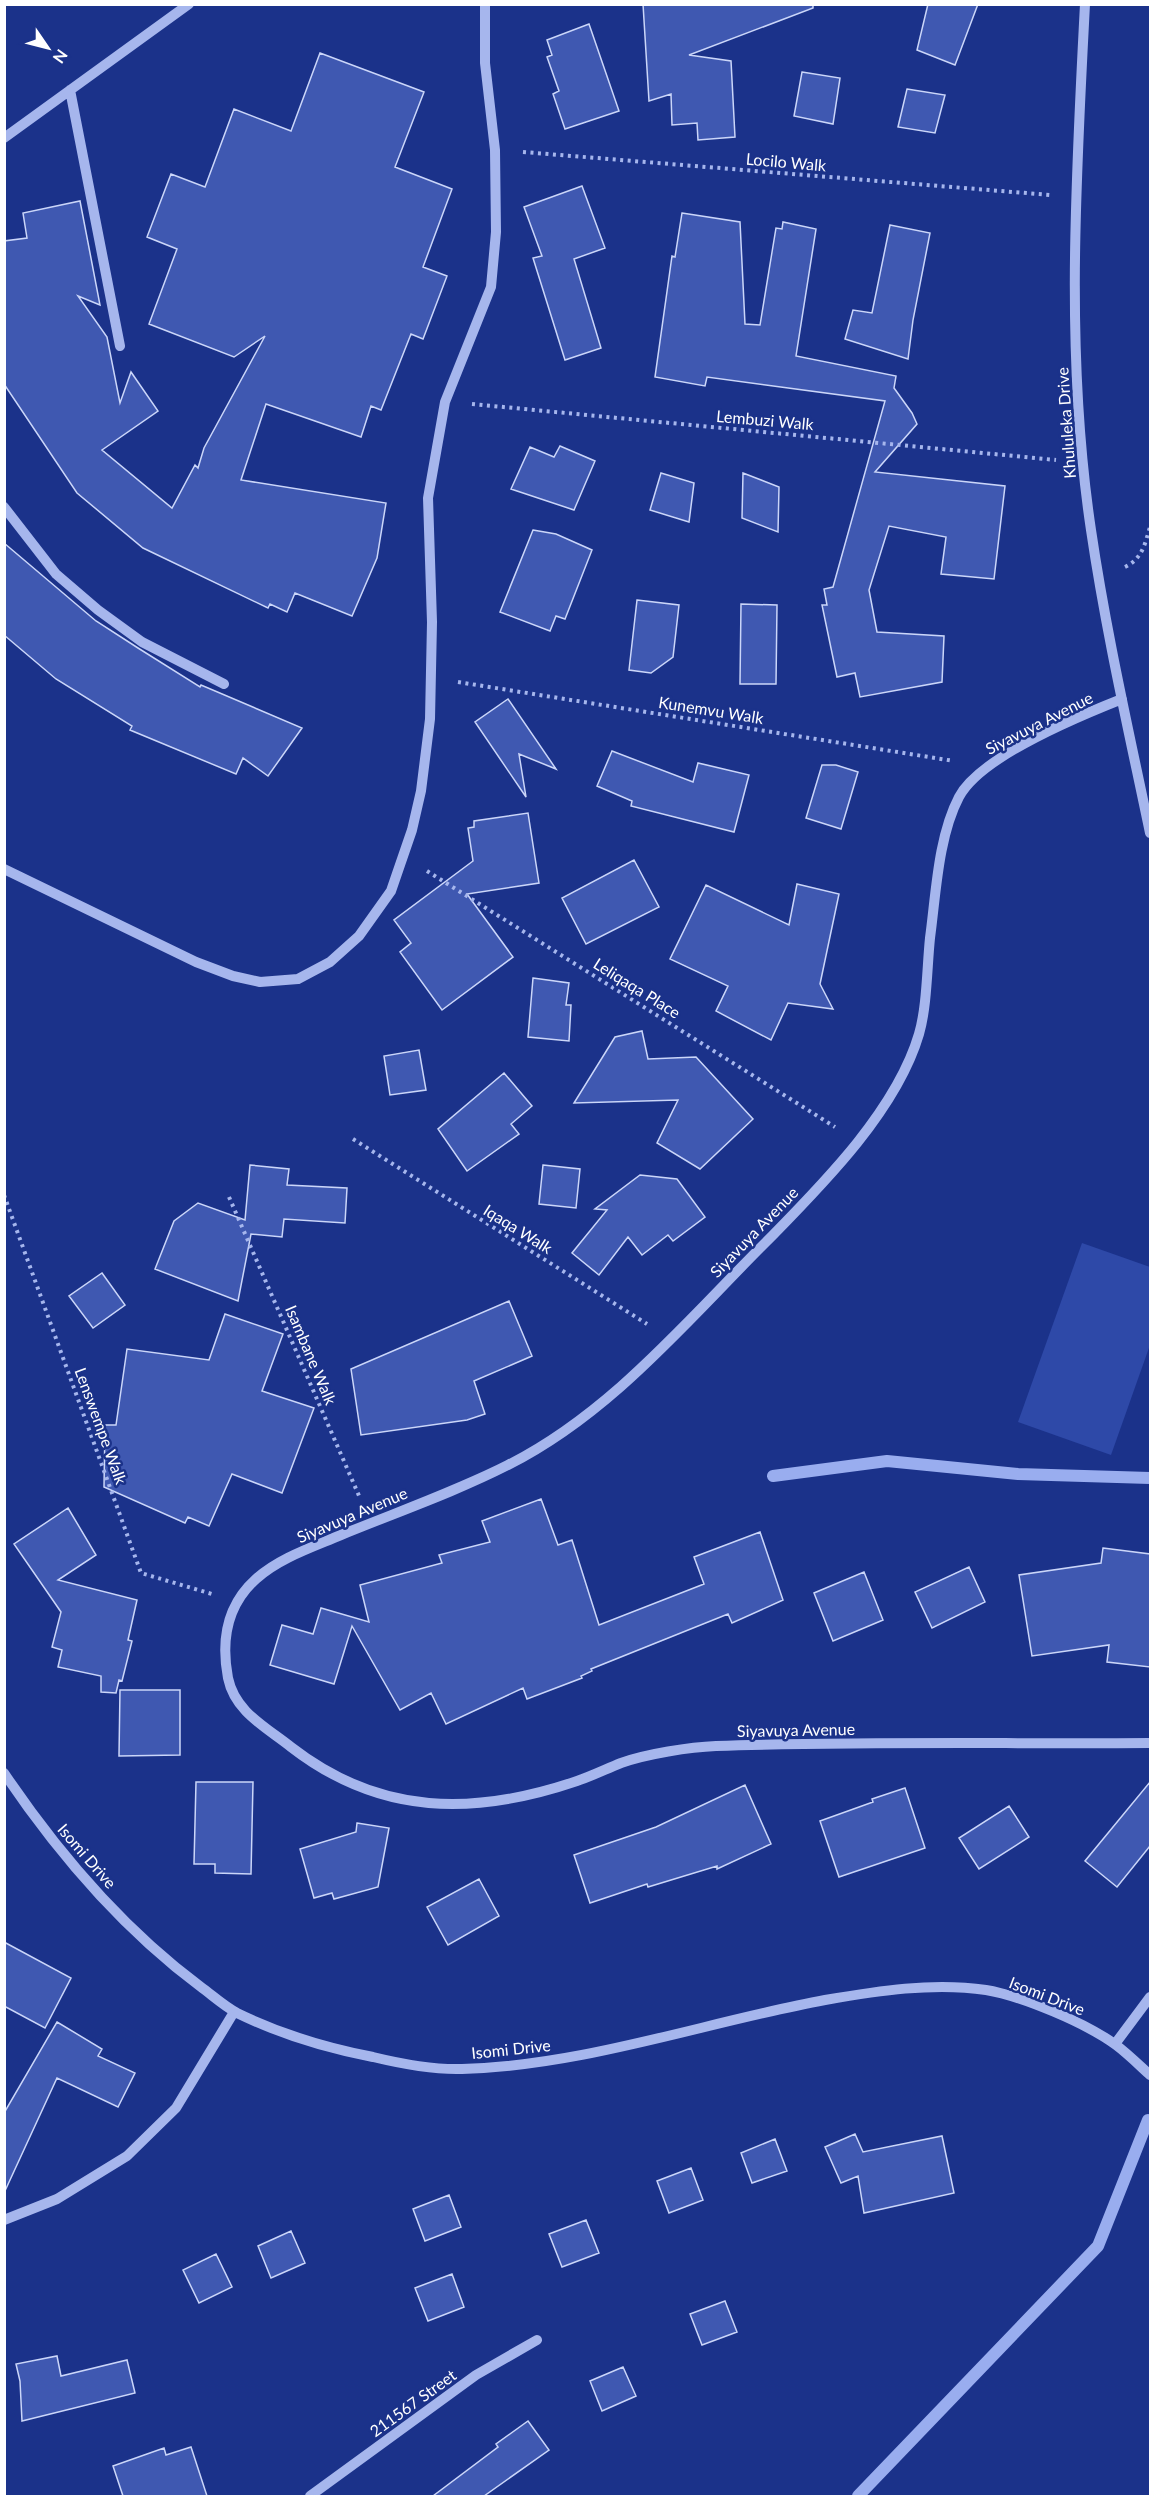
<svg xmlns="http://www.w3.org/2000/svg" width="1155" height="2501" font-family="Lato,sans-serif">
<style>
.green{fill:#2e49a8}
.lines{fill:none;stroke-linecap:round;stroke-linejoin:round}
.stream{stroke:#99adef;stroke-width:12}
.building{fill:#3f58b1;stroke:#cbd6f9;stroke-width:1.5}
.path{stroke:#a6b6ed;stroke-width:4;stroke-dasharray:3 4.5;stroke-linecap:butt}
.minor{stroke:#a6b6ed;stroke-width:10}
.labels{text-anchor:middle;stroke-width:5;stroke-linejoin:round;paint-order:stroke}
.street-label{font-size:16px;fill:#fff;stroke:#1b328a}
</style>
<rect width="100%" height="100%" fill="#1b328a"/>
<path class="green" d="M 1082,1243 L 1150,1267 L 1150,1345 L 1111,1455 L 1018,1422 Z"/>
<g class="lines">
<path class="stream" d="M 773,1476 L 887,1461 L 1018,1474 L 1150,1478
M 858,2496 L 1098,2246 L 1148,2120"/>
</g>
<path class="building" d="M 643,4 L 813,4 L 813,8 L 689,55 L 731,61 L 735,137 L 698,140 L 697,123 L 672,125 L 671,94 L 649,101 Z
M 928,4 L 978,4 L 955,65 L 917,50 Z
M 589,24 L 619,111 L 565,129 L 553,94 L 559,91 L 547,57 L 552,55 L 547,40 Z
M 320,53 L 424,92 L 395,167 L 452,189 L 423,267 L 447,276 L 423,339 L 411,334 L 381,410 L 371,406 L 361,437 L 266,404 L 241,480 L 386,503 L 377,558 L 352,616 L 295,593 L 287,612 L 270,604 L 268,608 L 143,548 L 77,493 L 4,384 L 4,241 L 27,238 L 23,213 L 80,201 L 100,305 L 78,296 L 107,337 L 120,403 L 131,372 L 158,411 L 102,450 L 172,508 L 195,465 L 198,468 L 204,448 L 265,336 L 234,357 L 149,324 L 177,249 L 147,237 L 171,174 L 205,187 L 234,109 L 291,131 Z
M 802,72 L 840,78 L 833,124 L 794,116 Z
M 907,89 L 945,95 L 935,133 L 898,127 Z
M 582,186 L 605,248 L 574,259 L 601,348 L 565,360 L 533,258 L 542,256 L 524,207 Z
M 682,213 L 740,222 L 745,324 L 760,325 L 776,228 L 782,229 L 783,222 L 816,229 L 796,356 L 896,376 L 894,388 L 912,413 L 917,424 L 875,472 L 1005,486 L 994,579 L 941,574 L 946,537 L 889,526 L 869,590 L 877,632 L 944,636 L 942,682 L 860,697 L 855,673 L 837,677 L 822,605 L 827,605 L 824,589 L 833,587 L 885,401 L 707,377 L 705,386 L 655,377 L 672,256 L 675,257 Z
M 890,225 L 930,233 L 913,320 L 908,359 L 845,339 L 853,310 L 872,313 Z
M 560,446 L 595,461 L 574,510 L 511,489 L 530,447 L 554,457 Z
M 661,473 L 694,483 L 689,522 L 650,510 Z
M 743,473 L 779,487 L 778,532 L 742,518 Z
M 533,530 L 556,534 L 592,550 L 565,619 L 556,616 L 550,631 L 500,612 Z
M 4,543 L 96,621 L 138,648 L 200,687 L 201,685 L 302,728 L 268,776 L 243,758 L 236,774 L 130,730 L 132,726 L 56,679 L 4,635 Z
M 637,600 L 679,605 L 673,657 L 651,673 L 629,670 Z
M 741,604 L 777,605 L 776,684 L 740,684 Z
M 508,699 L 556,769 L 519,754 L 526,797 L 475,722 Z
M 612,751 L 693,782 L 698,763 L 749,775 L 734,832 L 631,806 L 632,801 L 597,786 Z
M 822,765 L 836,765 L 858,772 L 841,829 L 806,818 Z
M 528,813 L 539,883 L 467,894 L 513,957 L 442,1010 L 400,952 L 411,943 L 394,920 L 473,861 L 468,828 L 474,827 L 474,821 Z
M 634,860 L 659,907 L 586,944 L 562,898 Z
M 797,884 L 839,894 L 820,984 L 833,1009 L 788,1003 L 771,1040 L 716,1011 L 728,986 L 670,959 L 706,885 L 789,925 Z
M 533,978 L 569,983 L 566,1005 L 571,1005 L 569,1041 L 528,1037 Z
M 642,1031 L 648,1059 L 696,1057 L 753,1119 L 700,1169 L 657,1143 L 678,1100 L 574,1103 L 615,1037 Z
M 419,1050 L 426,1090 L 390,1095 L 384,1056 Z
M 504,1073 L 532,1106 L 511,1124 L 519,1134 L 467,1171 L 438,1129 Z
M 250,1165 L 289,1169 L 287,1185 L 347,1188 L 345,1223 L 284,1219 L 282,1237 L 251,1234 L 238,1301 L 155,1269 L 174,1221 L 198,1203 L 245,1220 Z
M 543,1165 L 580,1169 L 576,1208 L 539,1204 Z
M 640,1175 L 677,1179 L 705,1217 L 673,1241 L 668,1235 L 642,1255 L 628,1237 L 599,1275 L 572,1253 L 607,1210 L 595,1209 Z
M 102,1273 L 125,1305 L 93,1328 L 69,1296 Z
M 509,1301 L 532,1356 L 474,1381 L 485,1414 L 467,1420 L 361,1435 L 351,1369 Z
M 225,1314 L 283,1334 L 262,1391 L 314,1408 L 282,1493 L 232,1474 L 209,1526 L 188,1517 L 185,1523 L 104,1487 L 105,1425 L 116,1425 L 127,1349 L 209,1360 Z
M 541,1499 L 558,1545 L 572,1540 L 599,1625 L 704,1584 L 694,1557 L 760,1532 L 783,1600 L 732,1623 L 728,1614 L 591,1669 L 592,1671 L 581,1676 L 582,1678 L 527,1699 L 523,1688 L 446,1724 L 431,1693 L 400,1710 L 352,1626 L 334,1684 L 270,1665 L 282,1625 L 313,1634 L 321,1608 L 369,1622 L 360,1585 L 442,1563 L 439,1555 L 490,1542 L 482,1521 Z
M 68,1508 L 96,1555 L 58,1580 L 137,1600 L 128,1640 L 132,1641 L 122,1681 L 119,1680 L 116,1693 L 101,1692 L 101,1676 L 58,1667 L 62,1650 L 52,1647 L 61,1612 L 14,1544 Z
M 1103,1548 L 1150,1554 L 1150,1667 L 1107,1662 L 1109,1645 L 1032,1656 L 1019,1575 L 1101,1563 Z
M 969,1567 L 985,1602 L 932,1628 L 915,1592 Z
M 864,1572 L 883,1620 L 833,1641 L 814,1593 Z
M 120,1690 L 180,1690 L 180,1755 L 119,1756 Z
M 196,1782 L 253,1782 L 251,1874 L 215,1873 L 215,1864 L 194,1864 Z
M 1150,1782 L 1150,1846 L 1117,1887 L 1085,1861 Z
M 745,1785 L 771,1844 L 717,1869 L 717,1866 L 648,1887 L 647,1884 L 590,1903 L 574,1855 L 656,1827 Z
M 905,1788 L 925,1848 L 839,1877 L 820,1821 L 873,1802 L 872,1799 Z
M 1009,1806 L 1029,1837 L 979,1869 L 959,1838 Z
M 357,1823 L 389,1828 L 378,1887 L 334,1899 L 332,1893 L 314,1898 L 300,1849 L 356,1832 Z
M 479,1879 L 499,1916 L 448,1945 L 427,1907 Z
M 4,1942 L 71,1978 L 45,2028 L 4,2006 Z
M 57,2022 L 102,2049 L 98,2056 L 135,2073 L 118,2107 L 57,2078 L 4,2193 L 4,2113 Z
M 855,2134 L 863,2152 L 942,2136 L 954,2193 L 864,2213 L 858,2176 L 841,2183 L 825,2147 Z
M 775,2139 L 787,2171 L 752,2183 L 741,2153 Z
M 691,2168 L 703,2200 L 669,2213 L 657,2181 Z
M 449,2195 L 461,2227 L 425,2241 L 413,2209 Z
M 586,2220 L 599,2253 L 562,2267 L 549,2234 Z
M 291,2231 L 305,2263 L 271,2278 L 258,2246 Z
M 216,2254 L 232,2287 L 199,2303 L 183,2270 Z
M 452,2274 L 464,2307 L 428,2321 L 415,2288 Z
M 725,2301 L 737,2332 L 702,2345 L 690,2314 Z
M 57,2356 L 61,2376 L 127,2360 L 135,2393 L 22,2421 L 20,2381 L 16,2364 Z
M 623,2367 L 636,2396 L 602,2411 L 590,2381 Z
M 528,2421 L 549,2450 L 484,2496 L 433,2496 L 498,2447 L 496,2444 Z
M 191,2447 L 207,2496 L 123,2496 L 113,2466 L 164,2448 L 166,2455 Z"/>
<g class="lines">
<path class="path" d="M 523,152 L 1050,195
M 472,404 L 1056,460
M 1125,567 C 1142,559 1145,544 1150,527
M 458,682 L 954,761
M 427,871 L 835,1127
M 353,1139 L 647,1324
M 4,1195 L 141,1573 L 212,1594
M 229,1197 L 360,1498"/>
<path class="minor" d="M 1085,4 C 1076,179 1065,356 1091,530 C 1106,632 1129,732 1150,833
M 70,90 L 120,346
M 4,138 L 189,4
M 4,507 L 56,574 L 98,610 L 142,642 L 224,684
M 1122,699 C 1079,716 980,757 959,797 C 938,837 936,894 930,938 C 927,967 927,1007 919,1034 C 897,1109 825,1182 771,1237 C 689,1318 613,1412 508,1465 C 455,1492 397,1512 341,1535 C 313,1547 279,1558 256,1579 C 227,1605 221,1641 228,1678 C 235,1712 266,1727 291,1747 C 380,1816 474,1816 577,1781 C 592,1776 606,1769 621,1763 C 646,1754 690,1747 716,1746 C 861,1741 1006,1744 1150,1743
M 4,869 L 196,962 L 233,976 L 260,982 L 298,979 L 330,962 L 359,936 L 391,891 L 412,830 L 421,791 L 430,719 L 432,622 L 428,498 L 445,402 L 491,287 L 496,232 L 495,150 L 485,63 L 485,4
M 4,1773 C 58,1853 123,1929 201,1987 C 212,1995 224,2006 237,2013 C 280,2034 326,2048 373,2057 C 402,2064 432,2070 462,2069 C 583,2066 706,2022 825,2000 C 877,1991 933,1982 986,1990 C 1022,1996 1086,2023 1116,2045 C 1128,2054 1139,2065 1150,2075
M 1115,2044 L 1150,1997
M 4,2220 L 57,2199 L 127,2156 L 176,2108 L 234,2012
M 310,2496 L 476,2375 L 537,2340"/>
</g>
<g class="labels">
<g class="street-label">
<text transform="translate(786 162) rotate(5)" y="6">Locilo Walk</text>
<text transform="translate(765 420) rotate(5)" y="6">Lembuzi Walk</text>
<text transform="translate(1066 423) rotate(-94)" y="6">Khululeka Drive</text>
<text transform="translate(711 710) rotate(9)" y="6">Kunemvu Walk</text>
<text transform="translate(1039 723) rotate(-27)" y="6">Siyavuya Avenue</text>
<text transform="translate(637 988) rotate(32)" y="6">Leliqaqa Place</text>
<text transform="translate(518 1229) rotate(32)" y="6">Iqaqa Walk</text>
<text transform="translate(754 1232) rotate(-46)" y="6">Siyavuya Avenue</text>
<text transform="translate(311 1355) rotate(67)" y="6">Isambane Walk</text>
<text transform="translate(101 1426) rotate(70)" y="6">Lenswempe Walk</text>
<text transform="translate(352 1515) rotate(-23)" y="6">Siyavuya Avenue</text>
<text transform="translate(796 1730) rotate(-1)" y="6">Siyavuya Avenue</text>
<text transform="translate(87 1856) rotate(49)" y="6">Isomi Drive</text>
<text transform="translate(1047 1996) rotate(21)" y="6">Isomi Drive</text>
<text transform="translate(511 2049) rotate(-6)" y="6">Isomi Drive</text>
<text transform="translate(413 2403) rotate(-36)" y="6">211567 Street</text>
</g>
</g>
<rect width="1155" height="2501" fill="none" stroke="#ffffff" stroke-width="12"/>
<g transform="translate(48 48) rotate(125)" stroke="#1b328a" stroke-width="4.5" paint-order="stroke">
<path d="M0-4.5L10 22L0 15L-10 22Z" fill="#ffffff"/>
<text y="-9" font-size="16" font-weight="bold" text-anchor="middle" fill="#ffffff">N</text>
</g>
</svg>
